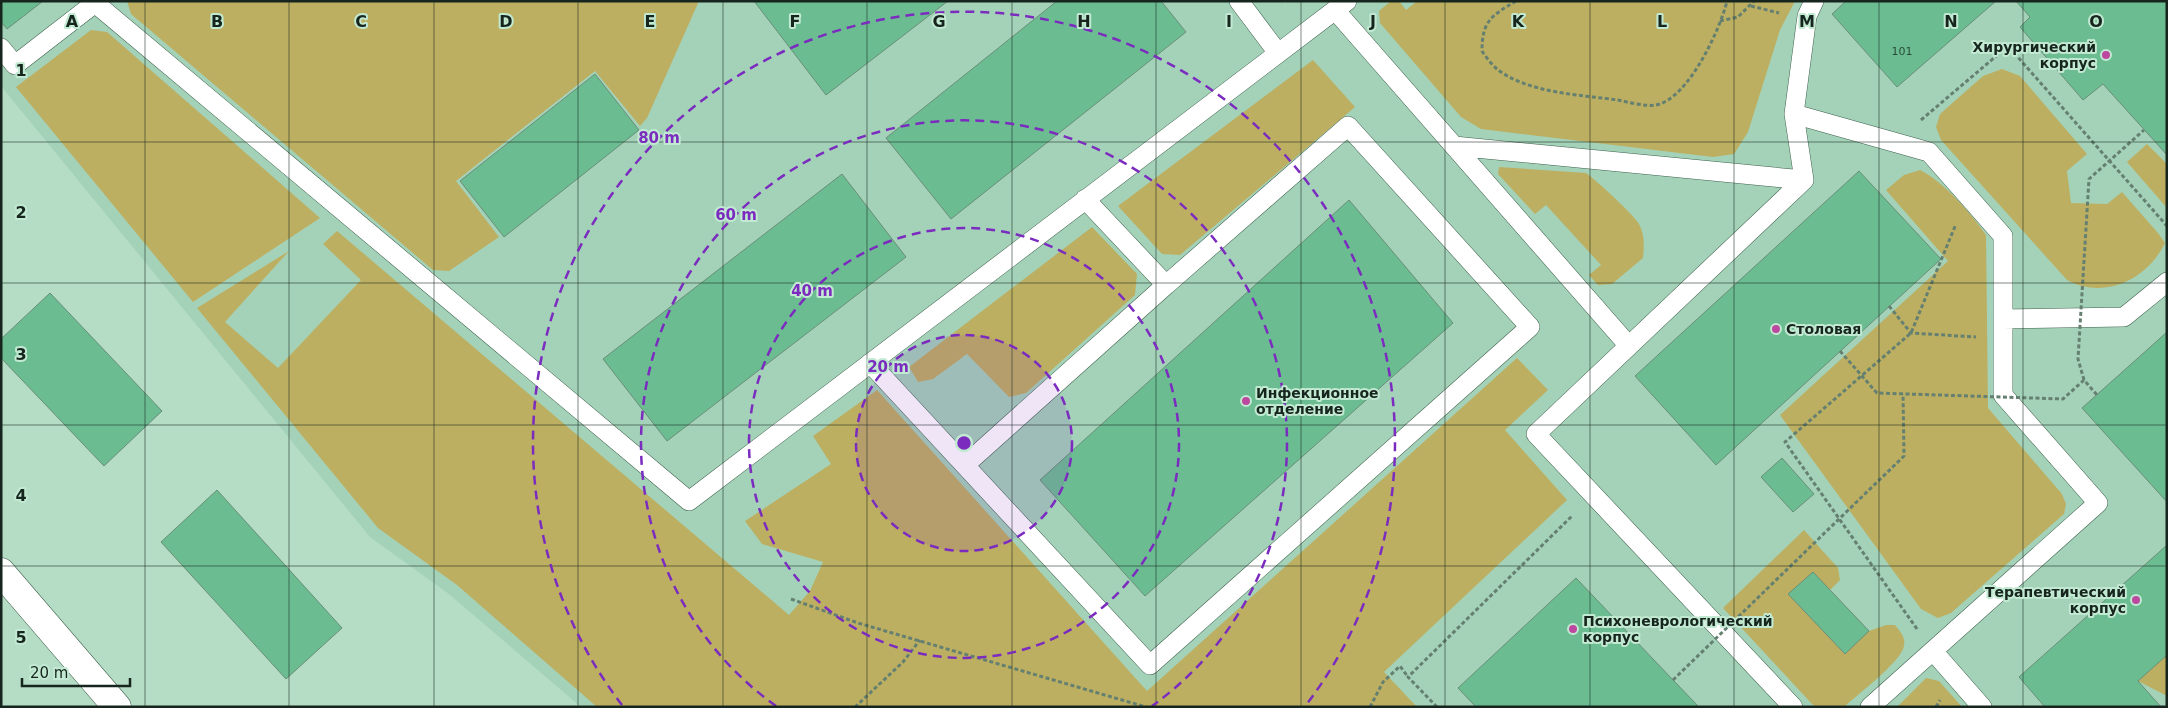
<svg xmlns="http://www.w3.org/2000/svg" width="2168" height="708" font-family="'DejaVu Sans',sans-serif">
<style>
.built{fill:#a4d2b8}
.green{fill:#bdaf61}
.building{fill:#6bbd91;stroke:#698e79}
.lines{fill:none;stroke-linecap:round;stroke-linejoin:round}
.service-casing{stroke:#3d604c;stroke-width:20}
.minor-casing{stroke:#3d604c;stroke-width:29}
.path{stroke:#658070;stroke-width:3;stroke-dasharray:4 2.5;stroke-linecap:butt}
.service{stroke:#fff;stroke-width:19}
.minor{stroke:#fff;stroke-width:28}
.path-bridge{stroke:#658070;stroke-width:3;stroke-dasharray:4 2.5;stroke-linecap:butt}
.grid{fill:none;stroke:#16251d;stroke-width:1;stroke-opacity:0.55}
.ring{fill:none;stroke:#7b2cbf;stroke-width:2.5;stroke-dasharray:9 6}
.poi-dot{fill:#bd489f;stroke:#c2e9d2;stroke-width:2}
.labels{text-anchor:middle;stroke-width:4;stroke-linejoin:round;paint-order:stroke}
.number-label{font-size:11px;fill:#2b4b3a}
.poi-label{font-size:14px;font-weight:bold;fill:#16251d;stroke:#c2e9d2;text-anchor:start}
.grid-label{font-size:16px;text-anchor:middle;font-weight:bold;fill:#16251d;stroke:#c2e9d2;stroke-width:4;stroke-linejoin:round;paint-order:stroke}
.centre{fill:#7b2cbf;stroke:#c2e9d2;stroke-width:2.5}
.ring-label{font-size:15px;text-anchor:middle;font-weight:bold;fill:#7b2cbf;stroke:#c2e9d2;stroke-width:4;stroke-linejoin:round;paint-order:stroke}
</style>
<rect width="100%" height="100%" fill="#b5dcc5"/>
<path class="built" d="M 1,1 L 1283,1 L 1285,4 L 1288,1 L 2167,1 L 2167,707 L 581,707 L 449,594 L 370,537 L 1,86 Z"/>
<path class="green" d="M 127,1 L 699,1 L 647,118 L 640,126 L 595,71 L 456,181 L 499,237 L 449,271 L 433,270 L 131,14 Z
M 1391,1 L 1399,1 L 1406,10 L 1417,1 L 1795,1 L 1780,30 L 1748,132 L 1734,154 L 1713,157 L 1481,129 L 1461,117 L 1380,23 L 1379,11 Z
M 91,30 L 107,32 L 320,218 L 193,302 L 16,87 Z
M 1313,60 L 1355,107 L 1180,255 L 1162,254 L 1118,206 Z
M 2002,69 L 2020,76 L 2087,154 L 2067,171 L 2071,203 L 2107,204 L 2122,192 L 2158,233 L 2165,243 C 2147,280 2104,300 2067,280 L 1941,140 L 1936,127 L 1940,114 L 1983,76 Z
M 2147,144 L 2167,164 L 2167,208 L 2127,162 Z
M 1499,167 L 1586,173 C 1597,181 1633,214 1639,224 C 1645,235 1644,247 1643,258 L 1612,284 L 1598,285 L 1589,275 L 1601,265 L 1546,205 L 1535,214 L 1498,174 Z
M 1920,170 C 1944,182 1970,212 1986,235 L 1988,408 L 2062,494 L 2066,504 L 2064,514 L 1951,613 L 1938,618 L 1921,609 L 1780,415 L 1948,261 L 1886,190 L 1904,175 Z
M 1092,227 L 1137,274 L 1135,295 L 1026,393 L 1009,397 L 967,354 L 933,379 L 918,382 L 909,367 Z
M 337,231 L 789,615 L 810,591 L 823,562 L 762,544 L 745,521 L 831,464 L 813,436 L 877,390 L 1147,691 L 1517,358 L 1548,390 L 1505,430 L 1567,500 L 1384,672 L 1417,707 L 597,707 L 457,585 L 378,528 L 197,308 L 289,251 L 225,322 L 278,368 L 361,280 L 323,244 Z
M 1804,530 L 1838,568 L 1840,580 L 1830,590 L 1869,631 L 1886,625 L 1895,625 C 1900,631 1906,638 1904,646 C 1901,662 1858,694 1844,707 L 1816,707 L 1812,704 L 1723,608 Z
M 2167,655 L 2167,696 L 2138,681 Z
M 1926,678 L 1939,681 L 1962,707 L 1897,707 Z"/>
<path class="building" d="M 1,1 L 43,1 L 7,29 L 1,22 Z
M 754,1 L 948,1 L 826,95 Z
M 1057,1 L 1161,1 L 1186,32 L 951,219 L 886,138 Z
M 1846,1 L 1996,1 L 1897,87 L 1832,14 Z
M 2016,1 L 2167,1 L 2167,155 L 2103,84 L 2083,100 L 2020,27 L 2030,17 Z
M 595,74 L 639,130 L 504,237 L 460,181 Z
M 1859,171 L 1941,259 L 1716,465 L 1635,376 Z
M 842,174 L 906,257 L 667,441 L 603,359 Z
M 1349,200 L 1453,323 L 1145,596 L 1040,480 Z
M 50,293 L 162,411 L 104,466 L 1,358 L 1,339 Z
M 2167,332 L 2167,502 L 2082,408 Z
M 1782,458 L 1814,494 L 1793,512 L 1761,477 Z
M 217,490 L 342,628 L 286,679 L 161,542 Z
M 2167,545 L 2167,655 L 2138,681 L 2161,707 L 2045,707 L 2019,677 Z
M 1813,572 L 1869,631 L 1845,654 L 1788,594 Z
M 1576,578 L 1673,680 L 1699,707 L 1476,707 L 1458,688 Z"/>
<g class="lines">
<defs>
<path id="service" d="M 97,1 L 95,3 L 689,501 L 1347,1
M 1239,1 L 1278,53
M 1335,10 L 1629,346
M 1,48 L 15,65 L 95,3
M 1794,114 L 1929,152 L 2003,236 L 2003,395 L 2098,503 L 1870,707
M 1454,146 L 1804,180
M 2003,319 L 2124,317 L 2167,282
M 870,363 L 1150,665 L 1530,327 L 1348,126 L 1166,285 L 1085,199
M 965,465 L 1166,285
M 1933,651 L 1982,707
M 1793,707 L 1536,434 L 1804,180 L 1794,114 L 1807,16 L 1814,1"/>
<path id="minor" d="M 1,572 L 117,707"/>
</defs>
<use href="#service" class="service-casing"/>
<use href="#minor" class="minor-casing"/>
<path class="path" d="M 1516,1 C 1491,16 1482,21 1482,51 C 1486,57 1491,64 1497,69 C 1527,93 1581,95 1618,100 C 1627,102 1647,107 1656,105 C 1688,99 1720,30 1727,1
M 1751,6 L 1779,13
M 1720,21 L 1738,17 L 1754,1
M 1921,120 L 2008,46 L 2167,226
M 1889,306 L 1911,333 L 1976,337
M 791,599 L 858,623 L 1146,707
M 1917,629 L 1785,442 L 1911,333 L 1956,224
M 855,707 L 903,662 L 920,640
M 1370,707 L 1383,682 L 1400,666 L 1408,677
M 1437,707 L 1408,677 L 1573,515
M 1936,707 L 1940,700"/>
<use href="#service" class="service"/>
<use href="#minor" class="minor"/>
<path class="path-bridge" d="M 1840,351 L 1877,393 L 2063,399 L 2084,380 L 2097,395
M 2084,380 L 2078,359 L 2089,179 L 2144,130
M 1673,680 L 1904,456 L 1903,394"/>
</g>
<path class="grid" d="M 145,1 L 145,707M 289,1 L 289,707M 434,1 L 434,707M 578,1 L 578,707M 723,1 L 723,707M 867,1 L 867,707M 1012,1 L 1012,707M 1156,1 L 1156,707M 1301,1 L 1301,707M 1445,1 L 1445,707M 1590,1 L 1590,707M 1734,1 L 1734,707M 1879,1 L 1879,707M 2023,1 L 2023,707M 1,142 L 2167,142M 1,283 L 2167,283M 1,425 L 2167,425M 1,566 L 2167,566"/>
<circle cx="964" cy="443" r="108" fill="#7b2cbf" fill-opacity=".12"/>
<g class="ring">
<circle cx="964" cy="443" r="108"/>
<circle cx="964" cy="443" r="215"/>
<path d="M776 706A323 323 0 1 1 1152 706"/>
<path d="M622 705A431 431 0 1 1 1306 705"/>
</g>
<g class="poi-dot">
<circle cx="2106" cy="55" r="5"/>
<circle cx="1776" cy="329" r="5"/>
<circle cx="1246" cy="401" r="5"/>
<circle cx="2136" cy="600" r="5"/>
<circle cx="1573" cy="629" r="5"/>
</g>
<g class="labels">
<g class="number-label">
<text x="1902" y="55">101</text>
</g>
<g class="poi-label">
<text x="2096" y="52" text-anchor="end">Хирургический<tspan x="2096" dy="16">корпус</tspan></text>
<text x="1786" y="334">Столовая</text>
<text x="1256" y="398">Инфекционное<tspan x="1256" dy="16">отделение</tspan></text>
<text x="2126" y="597" text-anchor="end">Терапевтический<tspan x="2126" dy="16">корпус</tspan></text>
<text x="1583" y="626">Психоневрологический<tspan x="1583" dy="16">корпус</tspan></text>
</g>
</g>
<g class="grid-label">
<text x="72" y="27">A</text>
<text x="217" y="27">B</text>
<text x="361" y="27">C</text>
<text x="506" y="27">D</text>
<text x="650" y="27">E</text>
<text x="795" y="27">F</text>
<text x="939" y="27">G</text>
<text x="1084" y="27">H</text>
<text x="1229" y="27">I</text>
<text x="1373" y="27">J</text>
<text x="1518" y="27">K</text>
<text x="1662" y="27">L</text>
<text x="1807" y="27">M</text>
<text x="1951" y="27">N</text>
<text x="2096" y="27">O</text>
<text x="21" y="76">1</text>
<text x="21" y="218">2</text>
<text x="21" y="360">3</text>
<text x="21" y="501">4</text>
<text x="21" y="643">5</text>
</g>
<circle cx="964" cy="443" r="8" class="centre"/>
<g class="ring-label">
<text x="659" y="143">80 m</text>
<text x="736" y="220">60 m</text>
<text x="812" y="296">40 m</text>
<text x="888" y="372">20 m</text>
</g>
<rect width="2168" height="708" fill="none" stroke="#16251d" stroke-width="5"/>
<path d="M22 678v8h108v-8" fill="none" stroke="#16251d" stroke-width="2.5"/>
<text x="30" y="678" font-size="15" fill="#16251d" stroke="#c2e9d2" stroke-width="4" paint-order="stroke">20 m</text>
</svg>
